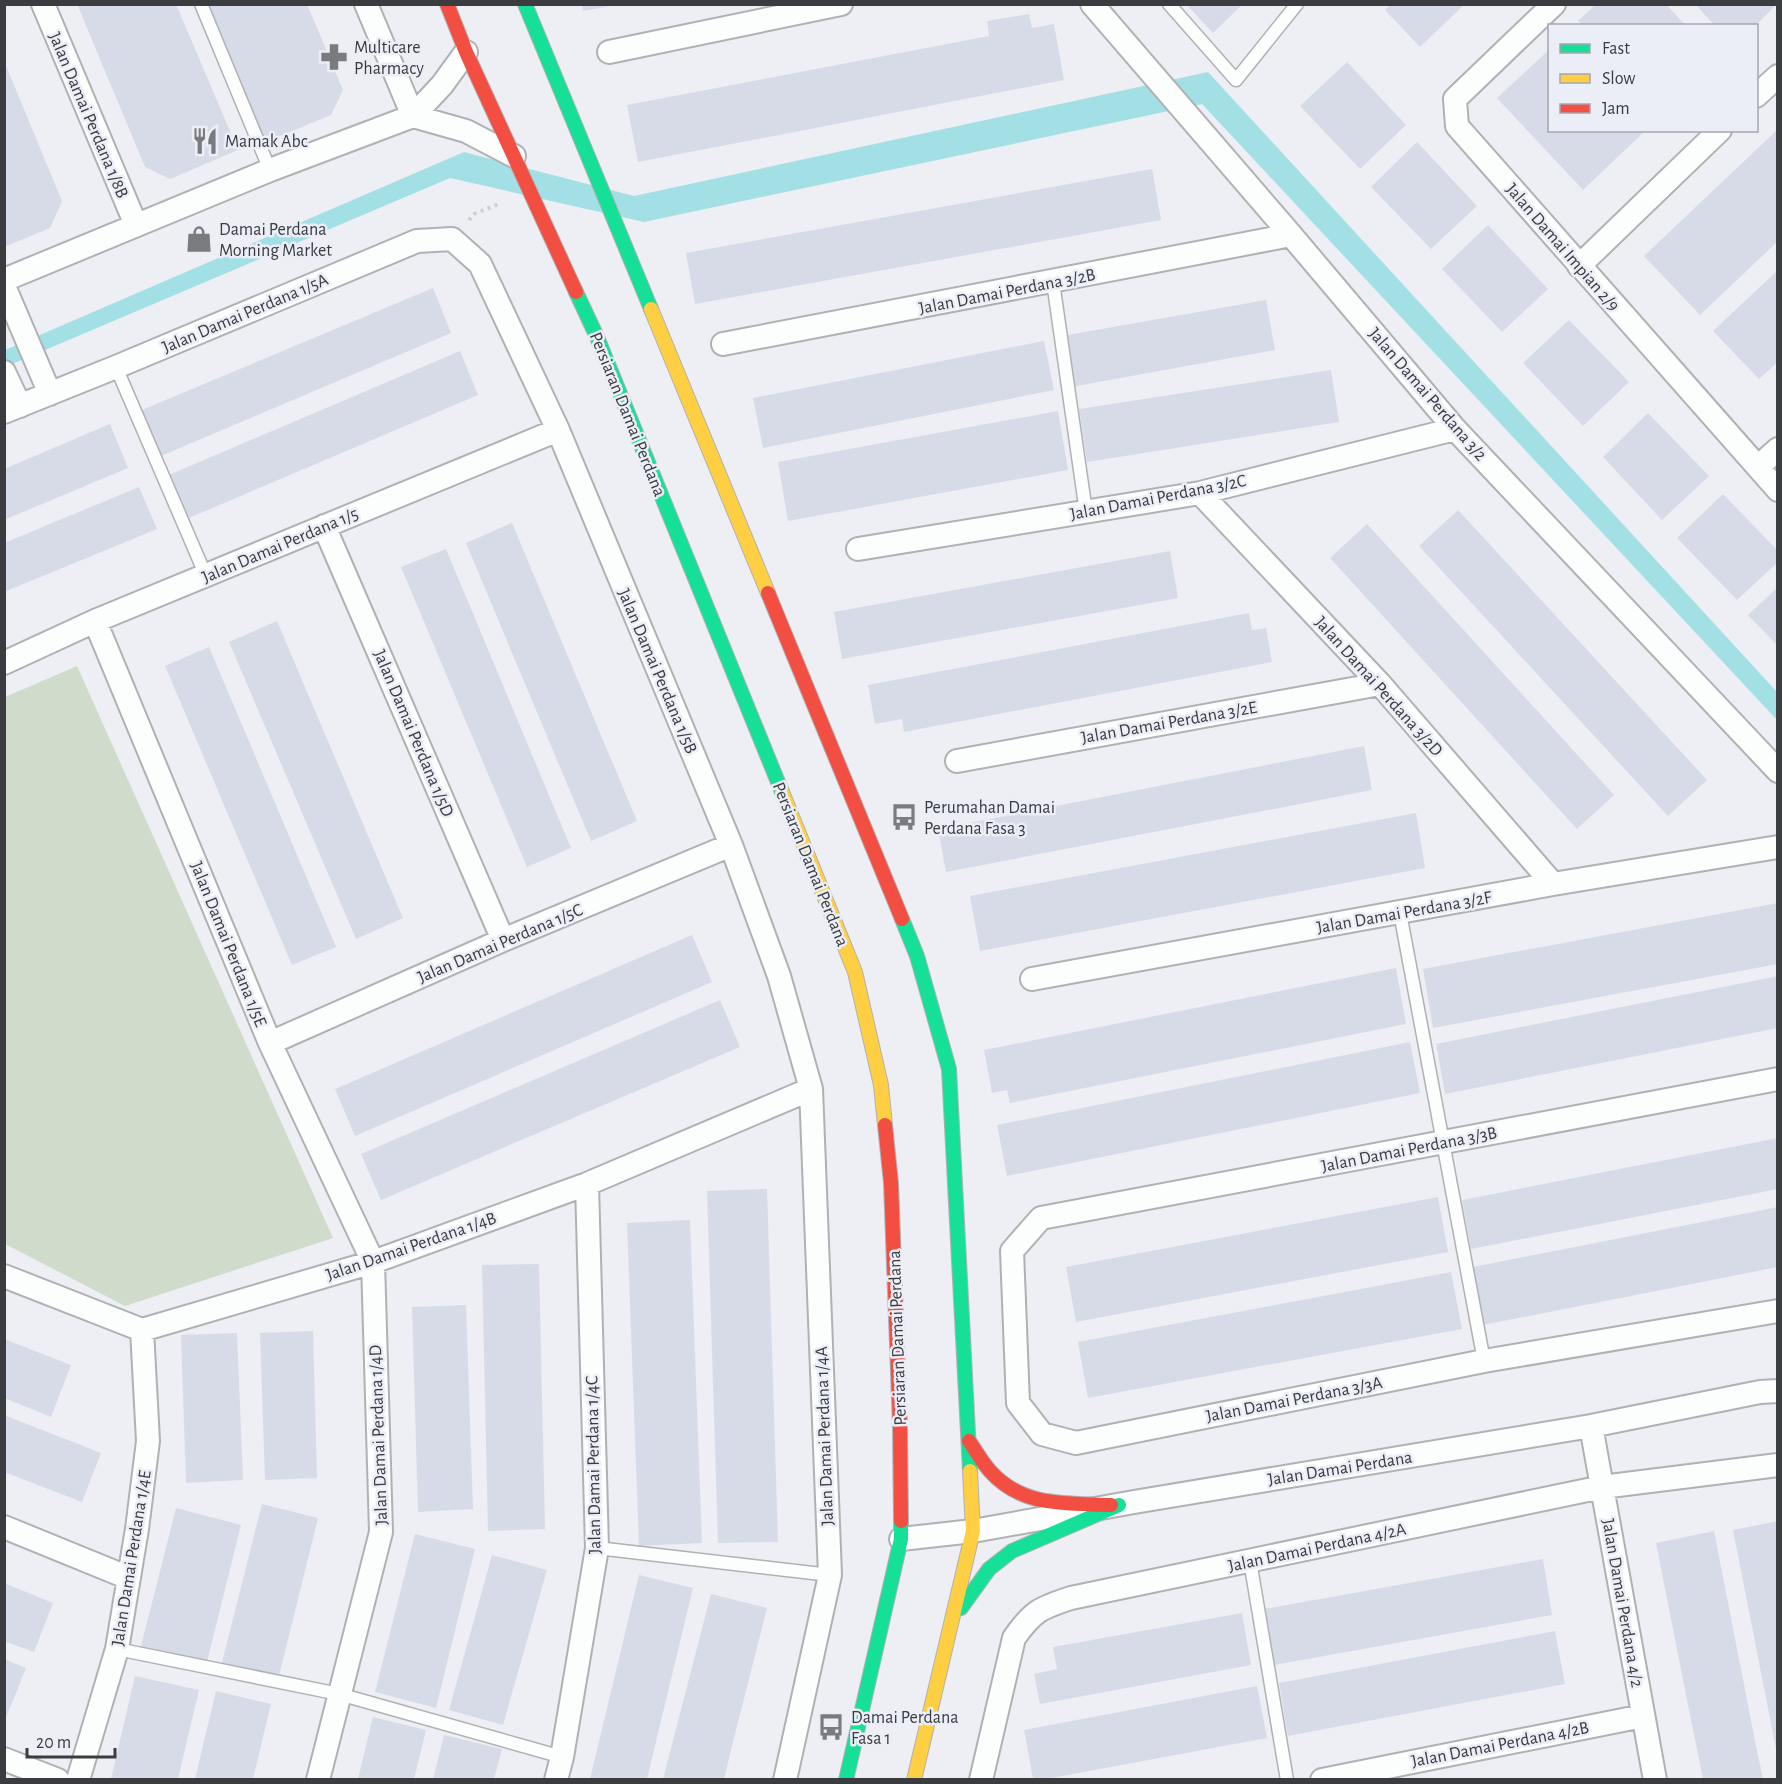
<svg xmlns="http://www.w3.org/2000/svg" width="1782" height="1784" font-family="'Alegreya Sans',sans-serif">
<style>
.green{fill:#cfdbcb}
.water{fill:#a2e0e5}
.building{fill:#d7dbe7}
.lines{fill:none;stroke-linecap:round;stroke-linejoin:round}
.lane-casing{stroke:#b0b1b4;stroke-width:15}
.street-casing{stroke:#b0b1b4;stroke-width:26}
.fast-casing{stroke:#b0b1b4;stroke-width:16}
.slow-casing{stroke:#b0b1b4;stroke-width:16}
.jam-casing{stroke:#b0b1b4;stroke-width:16}
.path{stroke:#ceced0;stroke-width:4;stroke-dasharray:3 4.5;stroke-linecap:butt}
.lane{stroke:#fcfdfd;stroke-width:12}
.street{stroke:#fcfdfd;stroke-width:22}
.fast{stroke:#16e098;stroke-width:14}
.slow{stroke:#ffcf43;stroke-width:14}
.jam{stroke:#f24e42;stroke-width:14}
.labels{text-anchor:middle;stroke-width:5;stroke-linejoin:round;paint-order:stroke}
.poi-label{font-size:18px;fill:#3b3c40;stroke:#ebeef7;text-anchor:start}
.street-label{font-size:18px;fill:#3b3c40;stroke:#ebeef7}
</style>
<rect width="100%" height="100%" fill="#eeeff4"/>
<path class="green" d="M 77,666 L 333,1238 L 125,1306 L 5,1244 L 5,697 Z"/>
<path class="water" d="M 1208,72 L 1777,692 L 1777,720 L 1202,104 L 644,222 L 450,178 L 5,367 L 5,350 L 464,152 L 634,196 Z"/>
<path class="building" d="M 77,4 L 176,4 L 238,150 L 170,179 L 145,167 Z
M 209,4 L 307,4 L 343,90 L 331,115 L 266,142 Z
M 582,4 L 610,4 L 610,6 L 583,11 Z
M 1186,4 L 1243,4 L 1213,33 Z
M 1391,4 L 1465,4 L 1420,47 L 1385,10 Z
M 1596,4 L 1666,4 L 1686,26 L 1583,26 L 1578,21 Z
M 1695,4 L 1777,4 L 1755,26 L 1715,26 Z
M 1029,14 L 1032,28 L 1054,24 L 1064,80 L 638,162 L 627,105 L 989,36 L 987,21 Z
M 1550,49 L 1550,130 L 1646,130 L 1583,190 L 1497,98 Z
M 4,61 L 62,201 L 50,228 L 4,247 Z
M 1347,62 L 1406,125 L 1360,169 L 1300,106 Z
M 1778,129 L 1778,241 L 1700,315 L 1644,256 Z
M 1417,142 L 1477,206 L 1431,249 L 1371,187 Z
M 1152,169 L 1161,220 L 695,304 L 686,253 Z
M 1488,225 L 1548,289 L 1502,332 L 1442,269 Z
M 1778,270 L 1778,362 L 1759,379 L 1713,331 Z
M 433,288 L 451,333 L 156,458 L 137,412 Z
M 1266,300 L 1275,350 L 1071,387 L 1062,336 Z
M 1569,320 L 1629,382 L 1583,426 L 1523,363 Z
M 1044,341 L 1054,390 L 763,448 L 753,398 Z
M 460,351 L 478,395 L 182,521 L 164,477 Z
M 1331,370 L 1339,422 L 1087,462 L 1079,409 Z
M 1058,411 L 1068,470 L 788,521 L 778,462 Z
M 1648,413 L 1709,476 L 1662,520 L 1603,457 Z
M 110,424 L 128,468 L 4,520 L 4,469 Z
M 139,487 L 157,529 L 4,592 L 4,543 Z
M 1723,494 L 1778,551 L 1778,562 L 1737,600 L 1677,538 Z
M 1458,510 L 1707,780 L 1668,816 L 1419,546 Z
M 512,523 L 637,821 L 591,841 L 466,543 Z
M 1367,524 L 1614,795 L 1577,829 L 1330,558 Z
M 446,549 L 571,848 L 527,867 L 401,567 Z
M 1170,551 L 1178,598 L 842,659 L 834,612 Z
M 1778,587 L 1778,646 L 1748,615 Z
M 1249,613 L 1252,630 L 1266,628 L 1272,662 L 904,732 L 902,719 L 875,724 L 868,685 Z
M 277,621 L 403,918 L 356,939 L 229,642 Z
M 209,647 L 336,947 L 292,965 L 165,666 Z
M 1364,746 L 1372,790 L 946,872 L 938,829 Z
M 1416,813 L 1425,868 L 980,951 L 970,896 Z
M 1778,903 L 1778,964 L 1433,1028 L 1423,969 Z
M 692,935 L 712,982 L 355,1136 L 335,1089 Z
M 1396,968 L 1406,1024 L 1010,1103 L 1007,1090 L 992,1093 L 984,1050 Z
M 1778,976 L 1778,1028 L 1445,1094 L 1436,1044 Z
M 720,1000 L 740,1047 L 381,1200 L 361,1154 Z
M 1410,1042 L 1420,1093 L 1007,1176 L 997,1125 Z
M 1778,1138 L 1778,1189 L 1471,1249 L 1462,1200 Z
M 767,1189 L 778,1542 L 718,1543 L 707,1191 Z
M 1438,1197 L 1448,1252 L 1076,1322 L 1066,1267 Z
M 1778,1207 L 1778,1267 L 1483,1325 L 1473,1267 Z
M 690,1220 L 702,1543 L 639,1546 L 627,1223 Z
M 539,1264 L 545,1529 L 488,1531 L 482,1265 Z
M 1451,1272 L 1462,1329 L 1088,1398 L 1078,1342 Z
M 466,1305 L 473,1509 L 418,1512 L 412,1307 Z
M 313,1331 L 317,1478 L 265,1480 L 260,1333 Z
M 237,1333 L 243,1480 L 186,1483 L 181,1335 Z
M 4,1339 L 71,1365 L 51,1417 L 4,1398 Z
M 4,1415 L 101,1453 L 82,1502 L 4,1472 Z
M 262,1504 L 318,1518 L 278,1680 L 221,1666 Z
M 176,1508 L 241,1525 L 206,1666 L 140,1650 Z
M 1778,1521 L 1778,1749 L 1776,1749 L 1733,1530 Z
M 1714,1531 L 1756,1746 L 1763,1779 L 1703,1779 L 1686,1695 L 1656,1543 Z
M 415,1534 L 475,1549 L 436,1708 L 375,1692 Z
M 492,1555 L 547,1570 L 503,1725 L 449,1710 Z
M 1543,1559 L 1552,1615 L 1274,1665 L 1264,1609 Z
M 639,1575 L 693,1588 L 661,1721 L 647,1779 L 590,1779 Z
M 4,1583 L 53,1603 L 34,1652 L 4,1641 Z
M 711,1594 L 767,1608 L 734,1738 L 724,1779 L 663,1779 Z
M 1242,1613 L 1251,1665 L 1040,1704 L 1034,1674 L 1057,1669 L 1053,1647 Z
M 1555,1631 L 1565,1684 L 1288,1736 L 1279,1683 Z
M 4,1659 L 26,1668 L 5,1720 L 4,1720 Z
M 135,1676 L 199,1690 L 178,1779 L 111,1779 Z
M 1257,1686 L 1267,1738 L 1046,1779 L 1033,1779 L 1024,1730 Z
M 216,1691 L 271,1704 L 253,1779 L 195,1779 Z
M 373,1717 L 426,1730 L 414,1779 L 358,1779 Z
M 444,1735 L 502,1749 L 494,1779 L 433,1779 Z"/>
<g class="lines">
<defs>
<path id="lane" d="M 201,4 L 270,170
M 1169,4 L 1236,80 L 1297,4
M 1053,282 L 1086,512
M 116,367 L 206,576
M 1400,913 L 1484,1361
M 597,1548 L 830,1575
M 1250,1561 L 1287,1780
M 117,1649 L 339,1694 L 562,1757"/>
<path id="street" d="M 43,4 L 136,225
M 366,4 L 413,116
M 1092,4 L 1291,235 L 1455,429 L 1778,771
M 1554,4 L 1455,99 L 1457,126 L 1778,490
M 609,52 L 841,4
M 1756,96 L 1778,76
M 413,116 L 466,131 L 514,156
M 1579,266 L 1720,130
M 4,280 L 270,170 L 413,116 L 442,85 L 466,52
M 4,286 L 50,394
M 723,344 L 1291,235
M 4,372 L 20,406
M 4,412 L 116,367 L 417,241 L 452,239 L 480,264 L 558,430 L 731,845 L 779,976 L 811,1089 L 830,1575 L 785,1780
M 1758,467 L 1778,449
M 1200,493 L 1380,684 L 1553,884
M 324,526 L 503,940
M 858,549 L 1200,493 L 1455,429
M 95,621 L 270,1043 L 373,1262 L 381,1532 L 318,1780
M 4,663 L 95,621 L 558,430
M 957,761 L 1380,684
M 1032,979 L 1553,884 L 1778,847
M 270,1043 L 503,940 L 731,845
M 1778,1079 L 1041,1218 L 1012,1251 L 1018,1403 L 1042,1434 L 1076,1443 L 1484,1361 L 1778,1311
M 4,1276 L 142,1330 L 373,1262 L 587,1184 L 811,1089
M 1591,1426 L 1655,1780
M 4,1527 L 129,1578
M 901,1539 L 973,1531 L 1134,1502 L 1591,1426 L 1760,1392 L 1778,1391
M 4,1759 L 58,1780
M 78,1780 L 117,1649 L 137,1529 L 148,1441 L 142,1330
M 556,1780 L 562,1757 L 597,1548 L 587,1184
M 981,1780 L 1014,1638 C 1033,1611 1040,1608 1071,1598 L 1602,1487 L 1778,1465
M 1322,1780 L 1643,1716"/>
<path id="fast" d="M 525,4 L 651,309
M 576,292 L 597,337 L 782,792
M 902,919 L 917,956 L 949,1069 L 970,1471
M 961,1608 L 989,1569 L 1012,1551 L 1119,1505
M 846,1780 L 901,1539 L 901,1521"/>
<path id="slow" d="M 651,309 L 768,593
M 782,792 L 855,972 L 881,1085 L 885,1125
M 914,1780 L 973,1531 L 970,1471"/>
<path id="jam" d="M 447,4 L 466,52 L 576,292
M 768,593 L 902,919
M 885,1125 L 891,1183 L 900,1427 L 901,1521
M 969,1441 C 976,1451 982,1462 990,1471 C 1023,1508 1067,1503 1111,1505"/>
</defs>
<use href="#lane" class="lane-casing"/>
<use href="#street" class="street-casing"/>
<use href="#fast" class="fast-casing"/>
<use href="#slow" class="slow-casing"/>
<use href="#jam" class="jam-casing"/>
<path class="path" d="M 469,220 L 474,214 L 501,203"/>
<use href="#lane" class="lane"/>
<use href="#street" class="street"/>
<use href="#fast" class="fast"/>
<use href="#slow" class="slow"/>
<use href="#jam" class="jam"/>
</g>
<defs>
<symbol id="pharmacy-bare" viewBox="-9 -9 18 18"><path d="M-2-6h4v4h4v4h-4v4h-4v-4h-4v-4h4Z" fill="#7a7b7f" stroke="#ebeef7" stroke-width="2.5" paint-order="stroke"/></symbol>
<symbol id="restaurant-bare" viewBox="-9 -9 18 18"><path d="M-5-6h1v4h1v-4h1v4h1v-4h1v5L-1.5 .5V6h-2V.5L-5-1ZM5-6V6H3V1.5H1.5Q1.5-4 5-6Z" fill="#7a7b7f" stroke="#ebeef7" stroke-width="2.5" paint-order="stroke"/></symbol>
<symbol id="shop-bare" viewBox="-9 -9 18 18"><path d="M-5-2.5h2.3a2.7 3.5 0 0 1 5.4 0H5L5.5 6h-11ZM-1.5-2.5h3a1.5 2.3 0 0 0-3 0Z" fill="#7a7b7f" stroke="#ebeef7" stroke-width="2.5" paint-order="stroke"/></symbol>
<symbol id="bus-bare" viewBox="-9 -9 18 18"><path d="M-5-6H5V4H4V6H2V4H-2V6H-4V4H-5ZM-3.5-4V0h7V-4ZM-3.5 1.2v1.5H-2V1.2ZM2 1.2v1.5H3.5V1.2Z" fill="#7a7b7f" stroke="#ebeef7" stroke-width="2.5" paint-order="stroke"/></symbol>
</defs>
<g fill-rule="evenodd">
<use href="#pharmacy-bare" x="315" y="38" width="38" height="38"/>
<use href="#restaurant-bare" x="186" y="122" width="38" height="38"/>
<use href="#shop-bare" x="180" y="220" width="38" height="38"/>
<use href="#bus-bare" x="885" y="798" width="38" height="38"/>
<use href="#bus-bare" x="812" y="1708" width="38" height="38"/>
</g>
<g class="labels">
<g class="poi-label">
<text x="354" y="53">Multicare<tspan x="354" dy="21">Pharmacy</tspan></text>
<text x="225" y="147">Mamak Abc</text>
<text x="219" y="235">Damai Perdana<tspan x="219" dy="21">Morning Market</tspan></text>
<text x="924" y="813">Perumahan Damai<tspan x="924" dy="21">Perdana Fasa 3</tspan></text>
<text x="851" y="1723">Damai Perdana<tspan x="851" dy="21">Fasa 1</tspan></text>
</g>
<g class="street-label">
<text transform="translate(89 115) rotate(67)" y="6">Jalan Damai Perdana 1/8B</text>
<text transform="translate(1563 247) rotate(49)" y="6">Jalan Damai Impian 2/9</text>
<text transform="translate(1007 291) rotate(-11)" y="6">Jalan Damai Perdana 3/2B</text>
<text transform="translate(245 313) rotate(-23)" y="6">Jalan Damai Perdana 1/5A</text>
<text transform="translate(1428 394) rotate(49)" y="6">Jalan Damai Perdana 3/2</text>
<text transform="translate(628 414) rotate(68)" y="6">Persiaran Damai Perdana</text>
<text transform="translate(1158 497) rotate(-11)" y="6">Jalan Damai Perdana 3/2C</text>
<text transform="translate(280 545) rotate(-23)" y="6">Jalan Damai Perdana 1/5</text>
<text transform="translate(658 671) rotate(67)" y="6">Jalan Damai Perdana 1/5B</text>
<text transform="translate(1379 686) rotate(48)" y="6">Jalan Damai Perdana 3/2D</text>
<text transform="translate(1169 722) rotate(-10)" y="6">Jalan Damai Perdana 3/2E</text>
<text transform="translate(414 733) rotate(67)" y="6">Jalan Damai Perdana 1/5D</text>
<text transform="translate(811 864) rotate(68)" y="6">Persiaran Damai Perdana</text>
<text transform="translate(1404 912) rotate(-10)" y="6">Jalan Damai Perdana 3/2F</text>
<text transform="translate(500 943) rotate(-23)" y="6">Jalan Damai Perdana 1/5C</text>
<text transform="translate(229 944) rotate(68)" y="6">Jalan Damai Perdana 1/5E</text>
<text transform="translate(1409 1149) rotate(-11)" y="6">Jalan Damai Perdana 3/3B</text>
<text transform="translate(411 1246) rotate(-19)" y="6">Jalan Damai Perdana 1/4B</text>
<text transform="translate(897 1338) rotate(-92)" y="6">Persiaran Damai Perdana</text>
<text transform="translate(1294 1399) rotate(-11)" y="6">Jalan Damai Perdana 3/3A</text>
<text transform="translate(378 1435) rotate(-92)" y="6">Jalan Damai Perdana 1/4D</text>
<text transform="translate(824 1436) rotate(-92)" y="6">Jalan Damai Perdana 1/4A</text>
<text transform="translate(593 1465) rotate(-91)" y="6">Jalan Damai Perdana 1/4C</text>
<text transform="translate(1340 1468) rotate(-9)" y="6">Jalan Damai Perdana</text>
<text transform="translate(1317 1547) rotate(-12)" y="6">Jalan Damai Perdana 4/2A</text>
<text transform="translate(131 1558) rotate(-81)" y="6">Jalan Damai Perdana 1/4E</text>
<text transform="translate(1623 1603) rotate(80)" y="6">Jalan Damai Perdana 4/2</text>
<text transform="translate(1500 1744) rotate(-11)" y="6">Jalan Damai Perdana 4/2B</text>
</g>
</g>
<rect width="1782" height="1784" fill="none" stroke="#3b3c40" stroke-width="12"/>
<rect x="1548" y="24" width="210" height="108" fill="#ebeef7" stroke="#a5a7ae" stroke-width="1.5"/>
<rect x="1560" y="44" width="30" height="9" fill="#16e098" stroke="#a5a7ae" stroke-width="1.5"/>
<text x="1602" y="54" font-size="18" fill="#3b3c40">Fast</text>
<rect x="1560" y="74" width="30" height="9" fill="#ffcf43" stroke="#a5a7ae" stroke-width="1.5"/>
<text x="1602" y="84" font-size="18" fill="#3b3c40">Slow</text>
<rect x="1560" y="104" width="30" height="9" fill="#f24e42" stroke="#a5a7ae" stroke-width="1.5"/>
<text x="1602" y="114" font-size="18" fill="#3b3c40">Jam</text>
<path d="M27 1748v9h88v-9" fill="none" stroke="#3b3c40" stroke-width="3"/>
<text x="36" y="1748" font-size="18" fill="#3b3c40" stroke="#ebeef7" stroke-width="4.5" paint-order="stroke">20 m</text>
</svg>
